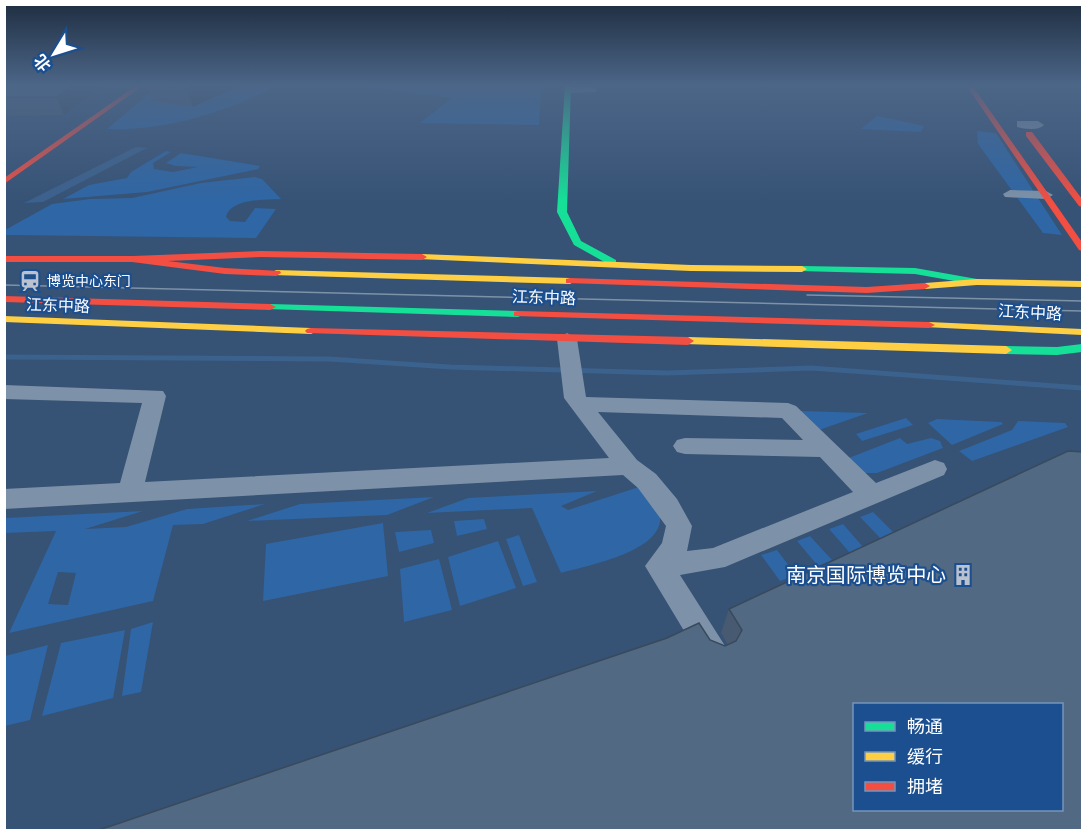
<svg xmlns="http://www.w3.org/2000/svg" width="1087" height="835" font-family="'Archivo Narrow','Noto Sans SC',sans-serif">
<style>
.green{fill:#2f66a5;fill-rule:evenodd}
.water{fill:#3b618d}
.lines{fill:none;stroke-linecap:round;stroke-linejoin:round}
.stream{stroke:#3b618d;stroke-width:5}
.street{fill:#7d92a8;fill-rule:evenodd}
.fast{fill:#16e098;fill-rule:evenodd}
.slow{fill:#ffcf43;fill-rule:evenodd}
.jam{fill:#f24e42;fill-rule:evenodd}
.tram{stroke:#7e92a7;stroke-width:1.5}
.wall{fill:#475a72}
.shaded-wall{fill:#394a5c}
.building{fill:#526984;stroke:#394a5c;stroke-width:1.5;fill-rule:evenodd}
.labels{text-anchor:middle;stroke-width:4.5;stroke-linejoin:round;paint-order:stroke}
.far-poi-label{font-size:14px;fill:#fff;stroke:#1b4f8f;text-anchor:start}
.street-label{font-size:16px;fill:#fff;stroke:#1b4f8f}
.near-poi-label{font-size:20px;fill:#fff;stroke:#1b4f8f;text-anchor:end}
</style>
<rect width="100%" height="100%" fill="#365274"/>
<path class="green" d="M 160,85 L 279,85 C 224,112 169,131 107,129 Z
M 354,85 L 541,85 L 539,125 L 420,123 L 452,98 Z
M 877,116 L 924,126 L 921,132 L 861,129 Z
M 977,131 L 996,133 L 1062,235 L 1043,233 L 978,144 Z
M 166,151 L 171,152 L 153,163 L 154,169 L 173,172 L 198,167 L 176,166 L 166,163 L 181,153 L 260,166 L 258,169 L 147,192 L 63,199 L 89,185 L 127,178 L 131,172 Z
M 255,177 L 262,179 L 281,199 C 266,200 231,198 226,217 L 230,221 L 245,222 L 255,208 L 276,209 L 256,238 L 5,235 L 5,230 L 52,204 L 90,199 L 132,198 L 201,183 Z
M 799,411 L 868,413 L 819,430 Z
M 906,418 L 913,425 L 862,441 L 856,434 Z
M 937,419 L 1001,422 L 1003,424 L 952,445 L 928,423 Z
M 1018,421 L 1065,423 L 1068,427 L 972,461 L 959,451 L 1012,430 Z
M 900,438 L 907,444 L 931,438 L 940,441 L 943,448 L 877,473 L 865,473 L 846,459 Z
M 639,487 C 644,493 655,501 658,508 C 675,550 588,565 561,573 L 532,508 L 427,513 L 468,498 L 597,491 L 561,506 L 568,510 Z
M 434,497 L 387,515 L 247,521 L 300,504 Z
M 265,504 L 203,524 L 173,525 L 153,601 L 9,633 L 56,531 L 5,533 L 5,518 L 143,511 L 85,529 L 126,527 L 187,509 ZM 58,572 L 76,573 L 68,605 L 48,604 Z
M 873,512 L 897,536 L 883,541 L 860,517 Z
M 484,519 L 487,529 L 457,536 L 454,521 Z
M 383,523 L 388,576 L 263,601 L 266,544 Z
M 843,524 L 864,548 L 850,553 L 829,529 Z
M 431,530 L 434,543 L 399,552 L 395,532 Z
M 519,535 L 537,582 L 523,586 L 506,539 Z
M 810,536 L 832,560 L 818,566 L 797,541 Z
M 498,541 L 516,588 L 460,606 L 448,557 Z
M 777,550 L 796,575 L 780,581 L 761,555 Z
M 439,559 L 452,610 L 404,622 L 400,569 Z
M 153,622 L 141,692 L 122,696 L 131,629 Z
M 125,630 L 113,698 L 42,716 L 61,643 Z
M 48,645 L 30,720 L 5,726 L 5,656 Z"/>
<path class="water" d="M 136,147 L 147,148 L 43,202 L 24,203 Z"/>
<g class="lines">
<path class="stream" d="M 4,357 L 329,359 L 450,367 L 667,373 L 811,368 L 1082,388"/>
<path class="street" d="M 592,87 L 597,90 L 596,92 L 568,93 L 563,90 L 568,87 Z
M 1017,121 L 1038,121 L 1044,125 C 1038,131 1025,129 1017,127 Z
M 1010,190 L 1046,191 L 1053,195 L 1046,199 L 1005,197 L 1003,194 Z
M 567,333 L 577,339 L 586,397 L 788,403 L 796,406 L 876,483 L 935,460 L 944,463 L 947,469 L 944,475 L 725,567 L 680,575 L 727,649 L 723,659 L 712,663 L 701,659 L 645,566 L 662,543 L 666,526 L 638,488 L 623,475 L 4,509 L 4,489 L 120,483 L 142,403 L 4,399 L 4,385 L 163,391 L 166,396 L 145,482 L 609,458 L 564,398 L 557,339 ZM 598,412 L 782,418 L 803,440 L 685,438 L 677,440 L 673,446 L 677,452 L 685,454 L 820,457 L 853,492 L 713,548 L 687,551 L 692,526 L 677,499 L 656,474 L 637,460 Z"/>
<path class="fast" d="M 565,85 L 571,85 L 567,212 L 581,241 L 616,260 L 616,264 L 608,264 L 574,245 L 557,212 Z
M 802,266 L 915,268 L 977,279 L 982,282 L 977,285 L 915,274 L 798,271 L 797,269 Z
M 270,304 L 518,311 L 524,314 L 518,317 L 266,309 L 264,307 Z
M 1082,344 L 1082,352 L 1057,355 L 1006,354 L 1000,350 L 1006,346 L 1057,347 Z"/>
<path class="slow" d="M 422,254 L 691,265 L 802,266 L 807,269 L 802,272 L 691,271 L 418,259 L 417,257 Z
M 276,270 L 570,278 L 575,281 L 570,284 L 272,275 L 271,273 Z
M 977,279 L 1082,281 L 1082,287 L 977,285 L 925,289 L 920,286 L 925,283 Z
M 4,316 L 311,328 L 317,331 L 311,334 L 4,322 Z
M 929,322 L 1082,329 L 1082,335 L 925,327 L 923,325 Z
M 688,337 L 1006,346 L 1012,350 L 1006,354 L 684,344 L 682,341 L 684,338 Z"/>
<path class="jam" d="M 137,85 L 144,85 L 4,184 L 4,178 Z
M 966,85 L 972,85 L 1082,242 L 1082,251 L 1079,250 Z
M 1026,132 L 1032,132 L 1082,199 L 1082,207 L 1079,206 L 1026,136 Z
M 261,251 L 422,254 L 427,257 L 422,260 L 261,257 L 168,261 L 225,268 L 280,271 L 281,273 L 276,276 L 225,274 L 132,262 L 4,262 L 4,256 L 133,256 Z
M 570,278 L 867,287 L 925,283 L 930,286 L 925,289 L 867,293 L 566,283 L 566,279 Z
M 4,296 L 270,304 L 276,307 L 270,310 L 4,302 Z
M 518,311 L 929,322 L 935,325 L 929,328 L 514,316 L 514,312 Z
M 311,328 L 688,337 L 694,341 L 688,345 L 307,333 L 305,331 L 307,329 Z"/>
<path class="tram" d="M 4,285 L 1082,311
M 807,295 L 1082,301"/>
</g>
<path class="wall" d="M 4,85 L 104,85 L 64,115 L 4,116 Z
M 146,85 L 241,85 L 193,107 L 153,102 Z
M 729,609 L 1083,831 L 111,826 L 710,640 L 725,646 L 728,645 L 721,633 Z"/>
<path class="shaded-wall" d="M 73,85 L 104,85 L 64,115 L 56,97 Z
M 195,85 L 241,85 L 193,107 L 186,89 Z"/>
<path class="building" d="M 4,85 L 73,85 L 56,97 L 4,97 Z
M 156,85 L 195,85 L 186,89 Z
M 1068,451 L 1083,452 L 1083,831 L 95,831 L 111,826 L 667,638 L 699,623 L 710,640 L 725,646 L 736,641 L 742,630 L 729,609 ZM 855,705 L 1062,705 L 1062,810 L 855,810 Z"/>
<linearGradient id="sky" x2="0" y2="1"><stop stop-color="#1e2d40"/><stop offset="0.42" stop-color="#4c6688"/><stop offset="1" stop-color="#4c6688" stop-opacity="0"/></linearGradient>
<rect width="1087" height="202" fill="url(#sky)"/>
<defs>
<symbol id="station-bare" viewBox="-9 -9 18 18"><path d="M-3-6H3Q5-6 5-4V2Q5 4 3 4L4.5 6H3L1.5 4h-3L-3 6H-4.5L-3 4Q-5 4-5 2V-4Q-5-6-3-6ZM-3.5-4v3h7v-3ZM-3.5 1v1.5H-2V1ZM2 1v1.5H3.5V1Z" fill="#b9c2ce" stroke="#1b4f8f" stroke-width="2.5" paint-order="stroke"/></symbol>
<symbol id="building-bare" viewBox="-9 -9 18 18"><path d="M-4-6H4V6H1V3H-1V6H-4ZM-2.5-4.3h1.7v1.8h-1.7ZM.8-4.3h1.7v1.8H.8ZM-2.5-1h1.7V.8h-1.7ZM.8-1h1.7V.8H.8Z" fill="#b9c2ce" stroke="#1b4f8f" stroke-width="2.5" paint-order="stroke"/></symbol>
</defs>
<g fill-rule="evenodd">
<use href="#station-bare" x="15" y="266" width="30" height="30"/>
<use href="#building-bare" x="948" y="560" width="30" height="30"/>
</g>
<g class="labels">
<g class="far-poi-label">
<text x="47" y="286">博览中心东门</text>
</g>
<g class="street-label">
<text transform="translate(544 297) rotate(2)" y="6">江东中路</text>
<text transform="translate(58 305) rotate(2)" y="6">江东中路</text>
<text transform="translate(1030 312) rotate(3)" y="6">江东中路</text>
</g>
<g class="near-poi-label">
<text x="946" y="582">南京国际博览中心</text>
</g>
</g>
<rect width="1087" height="835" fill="none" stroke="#ffffff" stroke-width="12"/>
<rect x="853" y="703" width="210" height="108" fill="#1b4f8f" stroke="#7695bc" stroke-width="1.5"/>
<rect x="865" y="722" width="30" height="9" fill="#16e098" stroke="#7695bc" stroke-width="1.5"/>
<text x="907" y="733" font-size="18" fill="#ffffff">畅通</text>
<rect x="865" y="752" width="30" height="9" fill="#ffcf43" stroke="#7695bc" stroke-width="1.5"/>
<text x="907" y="763" font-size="18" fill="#ffffff">缓行</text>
<rect x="865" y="782" width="30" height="9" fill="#f24e42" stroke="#7695bc" stroke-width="1.5"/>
<text x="907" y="793" font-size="18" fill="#ffffff">拥堵</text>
<g transform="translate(54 54) rotate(232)" stroke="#1b4f8f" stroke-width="4.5" paint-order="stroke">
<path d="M0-4.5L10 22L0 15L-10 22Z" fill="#ffffff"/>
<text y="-9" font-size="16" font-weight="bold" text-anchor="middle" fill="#ffffff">北</text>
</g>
</svg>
